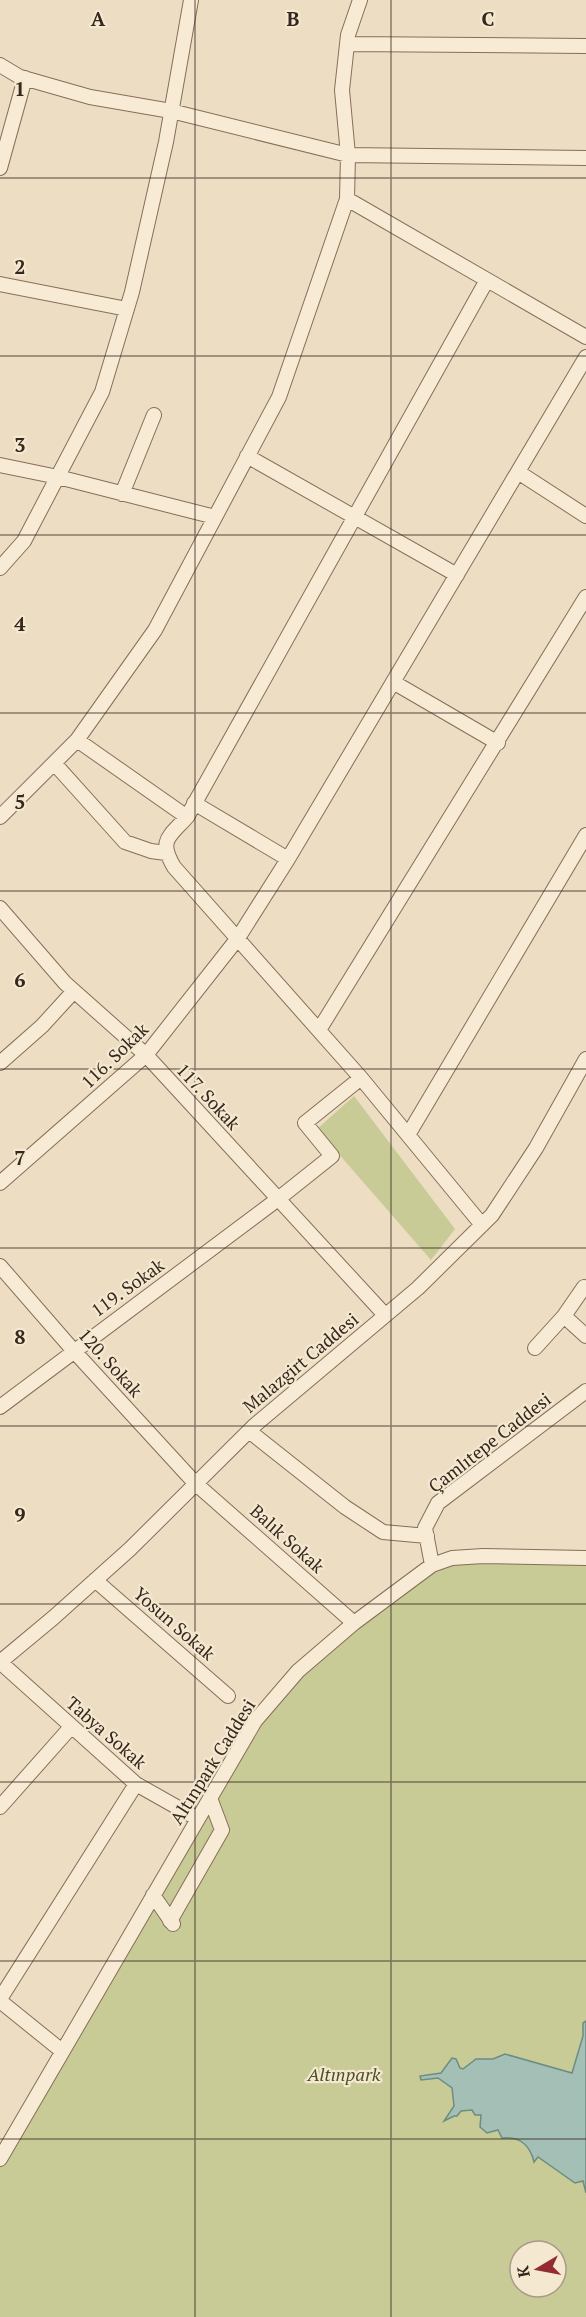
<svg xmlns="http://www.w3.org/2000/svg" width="586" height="2317" font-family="'PT Serif',serif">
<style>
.green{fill:#c8cb96;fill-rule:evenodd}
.water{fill:#a4bfb5;stroke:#6b8d82;stroke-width:1.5}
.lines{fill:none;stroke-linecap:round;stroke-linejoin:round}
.minor-casing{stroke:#866e59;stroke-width:16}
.minor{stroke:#f8ebd5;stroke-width:14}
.grid{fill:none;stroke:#36271d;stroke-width:1.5;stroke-opacity:0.55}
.labels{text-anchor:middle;stroke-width:4.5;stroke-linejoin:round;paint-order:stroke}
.street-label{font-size:18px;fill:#36271d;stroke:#f4e8d1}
.park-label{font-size:18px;font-style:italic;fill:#4a5224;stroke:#f4e8d1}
.grid-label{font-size:20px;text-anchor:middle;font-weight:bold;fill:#36271d;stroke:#f4e8d1;stroke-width:4.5;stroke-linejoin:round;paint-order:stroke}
</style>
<rect width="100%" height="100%" fill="#edddc2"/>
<path class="green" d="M 354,1096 L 455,1229 L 431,1260 L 317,1129 Z
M 452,1558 L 586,1558 L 586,2317 L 0,2317 L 0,2159 L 255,1721 L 298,1671 ZM 520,2251 L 556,2251 L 556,2287 L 520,2287 Z"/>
<path class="water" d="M 586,2021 L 586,2193 L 583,2181 L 575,2183 L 538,2157 L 534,2162 C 530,2145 519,2136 502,2138 L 498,2130 L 487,2133 L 480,2127 L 481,2115 L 475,2115 L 472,2110 L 461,2111 L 457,2116 L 454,2116 L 444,2121 L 454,2106 L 452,2088 L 438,2078 L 421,2080 L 420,2076 L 441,2073 L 452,2058 L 456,2059 L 460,2068 L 463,2069 L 476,2059 L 493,2059 L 505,2054 L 572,2073 L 583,2036 L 583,2023 Z"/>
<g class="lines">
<defs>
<path id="minor" d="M 347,44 L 586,46
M 0,65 L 20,77 L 90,97 L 171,111 L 348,155 L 586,158
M 0,168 L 25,78
M 347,199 L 586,337
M 0,284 L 127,309
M 247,456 L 457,575
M 0,465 L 58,477 L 215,517
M 518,472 L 586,516
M 122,494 L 154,415
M 0,568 L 24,541 L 102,392 L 132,292 L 166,142 L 191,0
M 393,682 L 498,743
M 77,740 L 187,817
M 54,763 L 125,842 L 151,851 L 166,853
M 194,803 L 288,859
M 0,817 L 77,740 L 155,630 L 279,397 L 347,199 L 348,155 L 342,90 L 348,35 L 360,0
M 0,908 L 65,983 L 146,1055 L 385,1315
M 319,1030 L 586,597
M 0,1063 L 42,1026 L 74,991
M 408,1135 L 586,835
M 0,1183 L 146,1055 L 238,938 L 288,859 L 586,357
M 482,1225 L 361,1078 L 174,867 C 158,840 169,837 187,817 L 487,280
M 0,1266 L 73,1350 L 195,1483 L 354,1623
M 564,1316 L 584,1287
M 535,1348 L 564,1316 L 586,1336
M 0,1407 L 278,1199 L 332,1156 L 305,1123 L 361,1078
M 249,1431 L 345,1507 L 383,1532 L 427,1536
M 432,1565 L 425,1528 L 438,1503 L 586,1391
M 95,1580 L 228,1696
M 0,1807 L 71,1727
M 198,1819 L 136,1784 L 0,1662 L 53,1618 L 130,1549 L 255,1425 L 418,1288 L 492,1215 L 536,1148 L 586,1059
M 153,1895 L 173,1924
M 170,1921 L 222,1830 L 210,1798
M 0,1999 L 136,1784
M 0,2001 L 62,2051
M 0,2159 L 255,1721 L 298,1671 L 354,1623 L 432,1565 L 452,1558 L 483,1556 L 586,1558"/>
</defs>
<use href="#minor" class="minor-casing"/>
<use href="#minor" class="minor"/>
</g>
<path class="grid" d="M 195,0 L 195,2317M 391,0 L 391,2317M 0,178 L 586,178M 0,356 L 586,356M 0,535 L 586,535M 0,713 L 586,713M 0,891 L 586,891M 0,1069 L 586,1069M 0,1248 L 586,1248M 0,1426 L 586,1426M 0,1604 L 586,1604M 0,1782 L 586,1782M 0,1961 L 586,1961M 0,2139 L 586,2139"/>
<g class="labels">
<g class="street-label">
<text transform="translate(115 1056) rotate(-44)" y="6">116. Sokak</text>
<text transform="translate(208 1097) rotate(47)" y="6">117. Sokak</text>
<text transform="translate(128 1288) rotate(-36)" y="6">119. Sokak</text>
<text transform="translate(110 1363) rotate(48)" y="6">120. Sokak</text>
<text transform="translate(301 1363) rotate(-40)" y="6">Malazgirt Caddesi</text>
<text transform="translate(490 1443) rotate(-38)" y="6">Çamlıtepe Caddesi</text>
<text transform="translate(287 1539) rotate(42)" y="6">Balık Sokak</text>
<text transform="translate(174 1624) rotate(41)" y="6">Yosun Sokak</text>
<text transform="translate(106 1733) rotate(41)" y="6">Tabya Sokak</text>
<text transform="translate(213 1762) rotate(-58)" y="6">Altınpark Caddesi</text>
</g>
<g class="park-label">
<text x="344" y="2081">Altınpark</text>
</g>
</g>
<g class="grid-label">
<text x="98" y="26">A</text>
<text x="293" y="26">B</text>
<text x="488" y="26">C</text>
<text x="20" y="96">1</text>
<text x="20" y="274">2</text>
<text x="20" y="452">3</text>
<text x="20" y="631">4</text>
<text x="20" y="809">5</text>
<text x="20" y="987">6</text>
<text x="20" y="1165">7</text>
<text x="20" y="1344">8</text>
<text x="20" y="1522">9</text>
</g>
<g transform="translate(538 2269) rotate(260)"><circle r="28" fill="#f4e8d1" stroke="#a89b89" stroke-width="1.5"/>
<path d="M0-4.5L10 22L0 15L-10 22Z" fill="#942b33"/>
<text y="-9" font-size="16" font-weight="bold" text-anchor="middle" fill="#36271d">K</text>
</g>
</svg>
